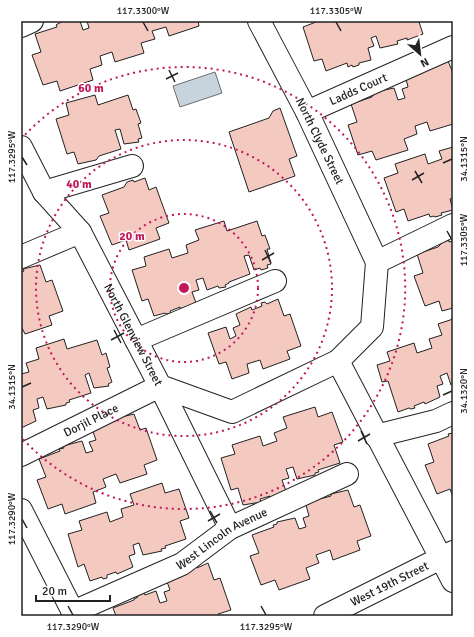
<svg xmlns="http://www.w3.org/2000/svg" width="474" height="637" font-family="Signika,sans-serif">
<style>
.water{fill:#c7d3dd;stroke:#6f6f6f}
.building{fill:#f3c9c0;stroke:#222}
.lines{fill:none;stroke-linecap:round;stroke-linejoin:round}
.street-casing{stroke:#222;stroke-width:24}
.street{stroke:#fff;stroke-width:22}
.ticks{fill:none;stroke:#222;stroke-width:1.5}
.ring{fill:none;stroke:#c2185b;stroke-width:2;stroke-dasharray:2 4}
.labels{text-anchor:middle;stroke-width:3;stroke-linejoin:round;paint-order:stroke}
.street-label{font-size:12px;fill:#222;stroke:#fff}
.centre{fill:#c2185b;stroke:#fff;stroke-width:2}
.ring-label{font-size:12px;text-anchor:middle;font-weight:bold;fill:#c2185b;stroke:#fff;stroke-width:3;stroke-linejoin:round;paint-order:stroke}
.neatline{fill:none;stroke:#222;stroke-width:1.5}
.ticks-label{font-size:10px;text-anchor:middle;fill:#222}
</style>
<rect width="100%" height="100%" fill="#fff"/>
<path class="water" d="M 215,72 L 222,93 L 180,107 L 173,86 Z"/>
<path class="building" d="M 63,21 L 80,21 L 83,30 L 89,28 L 87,21 L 198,21 L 199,26 L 169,36 L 166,27 L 152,31 L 155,39 L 141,43 L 144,53 L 115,62 L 112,52 L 100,56 L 102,65 L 90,69 L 93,80 L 60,91 L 57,81 L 43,85 L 32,55 L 41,52 L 35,34 L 57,27 L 56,25 Z
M 315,21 L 423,21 L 419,22 L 423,34 L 407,40 L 407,38 L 397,41 L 398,44 L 380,48 L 376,36 L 371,38 L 374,46 L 368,48 L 371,60 L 359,63 L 359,65 L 353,67 L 352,65 L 348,67 L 347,63 L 326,71 L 322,59 L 314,61 L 303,27 L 316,22 Z
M 448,61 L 453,73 L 453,124 L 430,131 L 427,122 L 415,126 L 417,134 L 404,139 L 408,150 L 376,160 L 372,151 L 358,155 L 348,125 L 357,122 L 351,104 L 372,97 L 375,92 L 394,88 L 398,100 L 405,98 L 402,89 L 408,87 L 405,75 Z
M 95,95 L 98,105 L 128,95 L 133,110 L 136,109 L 141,123 L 138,124 L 142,138 L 138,139 L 139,142 L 124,144 L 120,129 L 115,130 L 121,149 L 99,156 L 96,160 L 78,164 L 74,152 L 67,154 L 56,119 L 69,115 L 66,103 Z
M 280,108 L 297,156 L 289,159 L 295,176 L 249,192 L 229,132 L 269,118 L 273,111 Z
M 453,147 L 453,198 L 450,199 L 453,210 L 441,213 L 442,215 L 435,217 L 434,216 L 430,217 L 429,214 L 408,221 L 404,209 L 396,212 L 384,178 L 398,173 L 395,164 L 425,154 L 428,164 L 442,159 L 439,151 Z
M 145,178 L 149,190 L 156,187 L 169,223 L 156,228 L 160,239 L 129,250 L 126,240 L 112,245 L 100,216 L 109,213 L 102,195 L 124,187 L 127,182 L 133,180 L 134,182 Z
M 224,221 L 227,231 L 257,221 L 262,236 L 265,235 L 270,249 L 267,249 L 271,264 L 267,265 L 268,268 L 261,270 L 260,268 L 254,270 L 249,255 L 244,256 L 250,274 L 229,282 L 229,283 L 225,285 L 226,287 L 219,288 L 218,286 L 207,290 L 203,278 L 196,280 L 199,290 L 192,292 L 196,303 L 180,309 L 180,307 L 170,311 L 171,313 L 166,314 L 165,313 L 154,316 L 148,299 L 142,301 L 132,270 L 146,266 L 144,257 L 169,249 L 172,258 L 188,253 L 186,245 L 199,240 L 195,230 Z
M 449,240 L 449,242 L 453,241 L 453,308 L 442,311 L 439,301 L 425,306 L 414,276 L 423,273 L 417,254 L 438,247 L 442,243 Z
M 40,265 L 46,282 L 52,280 L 63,311 L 49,316 L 52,325 L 25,334 L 21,326 L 21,272 L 24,271 L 23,269 Z
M 278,299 L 284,316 L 290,314 L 301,346 L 287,351 L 290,359 L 263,369 L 260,360 L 247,364 L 249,373 L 232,379 L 226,362 L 219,364 L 208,333 L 226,327 L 230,339 L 236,336 L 233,328 L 240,325 L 236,314 L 251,307 L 252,310 L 262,306 L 261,303 L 265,302 L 267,304 Z
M 453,319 L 453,384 L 451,385 L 447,373 L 440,376 L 443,384 L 437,386 L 440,397 L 425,404 L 424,402 L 414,406 L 415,408 L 411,409 L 409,408 L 398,412 L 388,381 L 382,382 L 377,365 L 390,361 L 387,352 L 414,343 L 417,353 L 432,348 L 429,339 L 442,335 L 438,324 Z
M 64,339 L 67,349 L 97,340 L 102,355 L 106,353 L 110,367 L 107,368 L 112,382 L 108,384 L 109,386 L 94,388 L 89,373 L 85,375 L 91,393 L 69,400 L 70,402 L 66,403 L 66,405 L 47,409 L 43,397 L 37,399 L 39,408 L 33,410 L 36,421 L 21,428 L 21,374 L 29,372 L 26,363 L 39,359 L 36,348 Z
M 315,407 L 318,417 L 332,412 L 343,442 L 334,445 L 340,463 L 318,470 L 319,472 L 315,473 L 315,475 L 297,479 L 293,467 L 286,469 L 289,478 L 282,480 L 286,491 L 270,498 L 270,496 L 260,499 L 261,502 L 243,505 L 238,488 L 231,490 L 221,458 L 235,454 L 232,445 L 260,436 L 263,446 L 277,441 L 274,433 L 287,428 L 283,417 Z
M 134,414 L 140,430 L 146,428 L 157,460 L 144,465 L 147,474 L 120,483 L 116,474 L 103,479 L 106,487 L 93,492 L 96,503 L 65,514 L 62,504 L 48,509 L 37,480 L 46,477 L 39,459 L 60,451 L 59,449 L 64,448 L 63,446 L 82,441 L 86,453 L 93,451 L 89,442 L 96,440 L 92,429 L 118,420 L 117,418 Z
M 453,430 L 453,497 L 450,489 L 437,494 L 425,465 L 434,462 L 428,444 L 449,436 L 448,434 L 453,433 Z
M 162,483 L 165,493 L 179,489 L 189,518 L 180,521 L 186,539 L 165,546 L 166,548 L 161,549 L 162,551 L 143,555 L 139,543 L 133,545 L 135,554 L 129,556 L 133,567 L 117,574 L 116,572 L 107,575 L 107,578 L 103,579 L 102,577 L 90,581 L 84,564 L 78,567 L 68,534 L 82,530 L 79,521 L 107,512 L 110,522 L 123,517 L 121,509 L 134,505 L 130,494 Z
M 348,490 L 354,507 L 360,505 L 371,536 L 357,541 L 360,550 L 333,560 L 330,550 L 316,555 L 319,563 L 306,568 L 310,579 L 279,590 L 275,580 L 261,585 L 250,556 L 259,553 L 252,535 L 274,527 L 273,525 L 277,524 L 277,522 L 295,518 L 299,529 L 306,527 L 303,518 L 309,516 L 306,505 L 316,500 L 331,496 L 331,494 Z
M 208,563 L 214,580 L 220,578 L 231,610 L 218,614 L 218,616 L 116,616 L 113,608 L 134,600 L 134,599 L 138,597 L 137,596 L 144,593 L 145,595 L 156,591 L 160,603 L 167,601 L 164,592 L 170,590 L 166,579 L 196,566 L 197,568 Z"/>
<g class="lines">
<defs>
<g id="street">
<path d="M 21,26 L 32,21"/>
<path id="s1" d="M 307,112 L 453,47"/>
<path id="s2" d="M 21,147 L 44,192 L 80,232 L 160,386 L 232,412 L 338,361 L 372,327 L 377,262 L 307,112 L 259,21"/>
<path d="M 44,192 L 132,166"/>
<path d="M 21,257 L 80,232"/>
<path d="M 377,262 L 453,225"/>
<path d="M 136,340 L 275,281"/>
<path d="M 338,361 L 453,581"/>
<path d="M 376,436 L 436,421 L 453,413"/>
<path id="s3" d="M 21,455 L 160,386 L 230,528"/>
<path id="s4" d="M 21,510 L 73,612 L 182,564 L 230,528 L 347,474"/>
<path id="s5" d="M 325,616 L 453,552"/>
</g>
</defs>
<use href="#street" class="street-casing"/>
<use href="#street" class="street"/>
</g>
<path class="ticks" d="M 143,22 L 148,31M 336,22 L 341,31M 169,70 L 175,82M 166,79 L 178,73M 22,157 L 27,165M 443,163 L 452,159M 415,171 L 422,183M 412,180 L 424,173M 447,231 L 452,240M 265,250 L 271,263M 262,260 L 274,253M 114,330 L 121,343M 111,340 L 124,333M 22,387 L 31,383M 443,395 L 452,391M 361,431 L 367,444M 358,441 L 370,434M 210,511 L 217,523M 22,519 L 27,528M 208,521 L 220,514M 68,606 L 73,615M 261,606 L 266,615"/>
<g class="ring">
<circle cx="184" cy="288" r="74"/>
<circle cx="184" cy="288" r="148"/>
<path d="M21 139A221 221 0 1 1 21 437"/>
</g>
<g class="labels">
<g class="street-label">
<text dy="4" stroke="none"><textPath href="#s1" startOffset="56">Ladds Court</textPath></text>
<text transform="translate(320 141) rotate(64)" y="4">North Clyde Street</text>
<text dy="4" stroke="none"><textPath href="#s2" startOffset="220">North Glenview Street</textPath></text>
<text dy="4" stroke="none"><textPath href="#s3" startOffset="78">Dorjil Place</textPath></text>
<text dy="4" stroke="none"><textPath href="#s4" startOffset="281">West Lincoln Avenue</textPath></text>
<text dy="4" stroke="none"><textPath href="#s5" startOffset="72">West 19th Street</textPath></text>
</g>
</g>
<circle cx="184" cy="288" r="6" class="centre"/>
<g class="ring-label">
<text x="91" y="92">60 m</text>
<text x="79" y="188">40 m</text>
<text x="132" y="240">20 m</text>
</g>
<rect width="474" height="637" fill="none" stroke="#ffffff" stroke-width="44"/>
<g transform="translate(420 54) rotate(152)" stroke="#ffffff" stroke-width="3" paint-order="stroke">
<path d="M0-3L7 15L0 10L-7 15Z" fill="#222222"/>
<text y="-6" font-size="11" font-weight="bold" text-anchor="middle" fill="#222222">N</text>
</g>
<path d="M36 595v6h74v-6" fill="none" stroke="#222222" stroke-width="2"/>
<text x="42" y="595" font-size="12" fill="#222222" stroke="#ffffff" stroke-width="3" paint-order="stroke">20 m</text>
<rect x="22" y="22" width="430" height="593" class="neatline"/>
<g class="ticks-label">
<text x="143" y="14">117.3300°W</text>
<text x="336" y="14">117.3305°W</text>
<text transform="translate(11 157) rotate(-90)" y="4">117.3295°W</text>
<text transform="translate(463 159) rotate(-90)" y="4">34.1315°N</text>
<text transform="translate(463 240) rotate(-90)" y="4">117.3305°W</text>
<text transform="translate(11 387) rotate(-90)" y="4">34.1315°N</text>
<text transform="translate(463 391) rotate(-90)" y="4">34.1320°N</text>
<text transform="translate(11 519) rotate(-90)" y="4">117.3290°W</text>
<text x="73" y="630">117.3290°W</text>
<text x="266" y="630">117.3295°W</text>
</g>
</svg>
